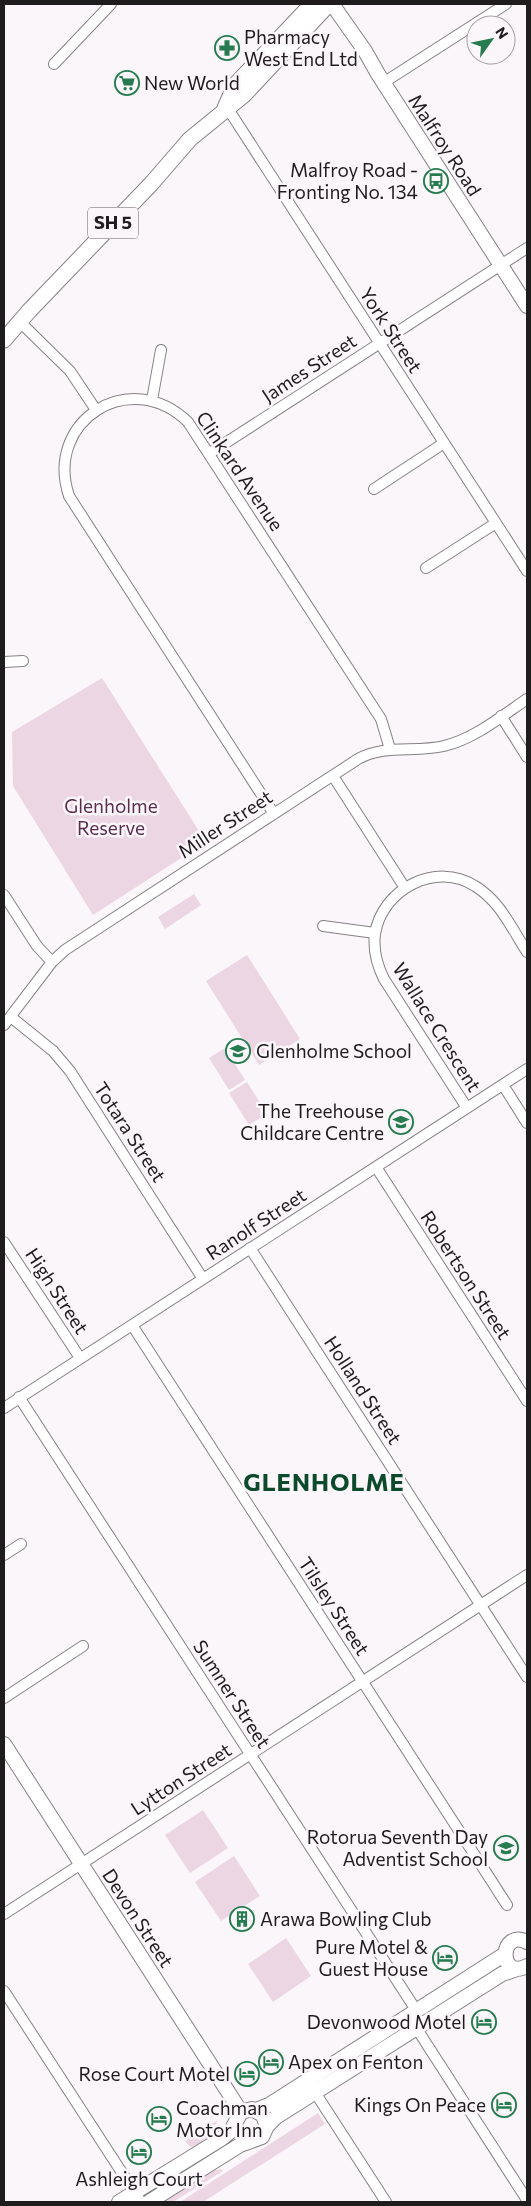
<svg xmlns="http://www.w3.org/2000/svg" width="531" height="2206" font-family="Commissioner,sans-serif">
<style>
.green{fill:#ecd6e4}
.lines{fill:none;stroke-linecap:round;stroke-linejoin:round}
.minor-casing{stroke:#858183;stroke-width:12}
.major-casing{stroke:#858183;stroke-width:16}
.highway-casing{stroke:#858183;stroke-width:17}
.minor{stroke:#fff;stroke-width:10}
.major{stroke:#fff;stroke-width:14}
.highway{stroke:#fff;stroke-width:15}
.labels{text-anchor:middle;stroke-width:5;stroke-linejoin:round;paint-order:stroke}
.shield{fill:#fbf6fa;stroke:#605d5f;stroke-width:1}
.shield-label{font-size:18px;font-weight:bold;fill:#1e1c1d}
.poi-label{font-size:19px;fill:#1e1c1d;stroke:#fbf6fa;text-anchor:end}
.street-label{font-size:19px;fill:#1e1c1d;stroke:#fbf6fa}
.park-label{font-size:19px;fill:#5a2d4e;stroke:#fbf6fa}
.district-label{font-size:24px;font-weight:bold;letter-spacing:1px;fill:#0d4a2b;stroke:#fbf6fa}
</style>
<rect width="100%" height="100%" fill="#fbf6fa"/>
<path class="green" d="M 102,678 L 206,842 L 93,915 L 13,786 L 12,732 Z
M 194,894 L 201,905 L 165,929 L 158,917 Z
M 247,955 L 300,1039 L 259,1065 L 206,981 Z
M 225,1048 L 245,1080 L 229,1090 L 209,1058 Z
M 247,1082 L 267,1114 L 249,1125 L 229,1093 Z
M 203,1810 L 228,1848 L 190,1873 L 165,1835 Z
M 234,1856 L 260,1896 L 221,1921 L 195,1882 Z
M 286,1938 L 311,1976 L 273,2002 L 248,1964 Z
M 318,2113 L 325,2124 L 203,2202 L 180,2202 Z
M 218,2120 C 211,2132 204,2145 190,2147 L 185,2141 Z
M 221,2169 L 223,2171 L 173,2202 L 163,2202 L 212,2171 Z"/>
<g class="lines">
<defs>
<path id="minor" d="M 54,64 L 111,4
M 383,83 L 506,4
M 225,108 L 232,115 L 527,571
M 21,323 L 70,371 L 96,410
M 152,400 L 161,350
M 210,453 L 527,248
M 374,489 L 444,443
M 426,568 L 496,523
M 4,662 L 23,661
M 501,716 L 527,757
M 333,776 L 405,888
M 274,814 L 69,496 C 44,421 130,366 188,422 L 381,719 L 390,749
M 4,895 L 37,946 L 52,962
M 323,926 L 375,933
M 11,1017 L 53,1051 L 70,1071 L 203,1279
M 4,1025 L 52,962 L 65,950 L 358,759 C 385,744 414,753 444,746 C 474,739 502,716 527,699
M 503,1085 L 527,1123
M 467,1108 L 384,979 C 377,965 373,950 375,934 C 382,889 436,861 475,886 C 500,901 512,929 527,952
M 376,1167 L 527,1401
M 4,1242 L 80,1358
M 250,1248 L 527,1677
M 132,1325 L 507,1905
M 19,1397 L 416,2010 L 417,2029 L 527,2200
M 4,1408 L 527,1069
M 4,1555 L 21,1544
M 4,1698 L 83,1646
M 4,1914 L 527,1575
M 4,1991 L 141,2202
M 307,2080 L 386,2202"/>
<path id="major" d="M 332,4 L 365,51 L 378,74 L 527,306
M 4,1744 L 241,2112
M 527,1942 C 499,1928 498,1981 527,1966
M 256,2110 L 269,2105 L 505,1954
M 267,2126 L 276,2117 L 502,1974 L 517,1969
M 119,2202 L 221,2139 L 231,2131 L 241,2112 L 252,2109 L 263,2115 L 267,2126 L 262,2137 L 240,2145 L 149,2202"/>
<path id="highway" d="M 225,108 L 235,85 L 312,4
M 4,340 L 29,311 L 151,184 L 190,139 L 244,95 L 329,4"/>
</defs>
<use href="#minor" class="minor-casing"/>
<use href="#major" class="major-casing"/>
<use href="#highway" class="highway-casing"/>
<use href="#minor" class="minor"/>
<use href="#major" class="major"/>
<use href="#highway" class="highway"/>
</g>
<defs>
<symbol id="pharmacy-ring" viewBox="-11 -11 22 22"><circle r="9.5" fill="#fbf6fa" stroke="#277c4f" stroke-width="1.5"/><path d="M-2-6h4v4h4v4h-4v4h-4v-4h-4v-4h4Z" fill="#277c4f"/></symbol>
<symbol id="supermarket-ring" viewBox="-11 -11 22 22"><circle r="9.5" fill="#fbf6fa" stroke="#277c4f" stroke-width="1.5"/><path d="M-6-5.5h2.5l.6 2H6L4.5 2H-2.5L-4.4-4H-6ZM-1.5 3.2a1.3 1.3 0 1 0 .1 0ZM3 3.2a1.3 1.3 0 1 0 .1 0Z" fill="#277c4f"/></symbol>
<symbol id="bus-ring" viewBox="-11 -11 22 22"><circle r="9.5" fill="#fbf6fa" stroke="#277c4f" stroke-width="1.5"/><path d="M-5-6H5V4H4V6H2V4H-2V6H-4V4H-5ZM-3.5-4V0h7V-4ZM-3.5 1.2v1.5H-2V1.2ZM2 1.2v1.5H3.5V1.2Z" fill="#277c4f"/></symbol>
<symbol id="school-ring" viewBox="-11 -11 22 22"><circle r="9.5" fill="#fbf6fa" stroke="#277c4f" stroke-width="1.5"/><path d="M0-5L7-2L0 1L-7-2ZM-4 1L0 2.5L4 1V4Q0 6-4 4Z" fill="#277c4f"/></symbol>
<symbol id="building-ring" viewBox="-11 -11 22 22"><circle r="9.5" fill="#fbf6fa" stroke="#277c4f" stroke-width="1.5"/><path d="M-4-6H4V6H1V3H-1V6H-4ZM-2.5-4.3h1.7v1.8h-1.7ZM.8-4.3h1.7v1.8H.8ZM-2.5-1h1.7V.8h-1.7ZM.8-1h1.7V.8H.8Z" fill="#277c4f"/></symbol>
<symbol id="hotel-ring" viewBox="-11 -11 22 22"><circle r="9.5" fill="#fbf6fa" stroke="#277c4f" stroke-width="1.5"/><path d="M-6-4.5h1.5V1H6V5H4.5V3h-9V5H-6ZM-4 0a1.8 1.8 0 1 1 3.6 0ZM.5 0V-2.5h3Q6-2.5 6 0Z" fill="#277c4f"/></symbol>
</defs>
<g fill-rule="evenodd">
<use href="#pharmacy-ring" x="213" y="34" width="28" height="28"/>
<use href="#supermarket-ring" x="113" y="69" width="28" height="28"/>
<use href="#bus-ring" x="422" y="167" width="28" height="28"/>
<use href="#school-ring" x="224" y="1037" width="28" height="28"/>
<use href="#school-ring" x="387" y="1108" width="28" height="28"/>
<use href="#school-ring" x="492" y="1834" width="28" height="28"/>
<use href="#building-ring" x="228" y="1905" width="28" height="28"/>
<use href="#hotel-ring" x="431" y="1944" width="28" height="28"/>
<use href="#hotel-ring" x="470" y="2008" width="28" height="28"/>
<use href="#hotel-ring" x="257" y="2048" width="28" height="28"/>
<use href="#hotel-ring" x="233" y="2060" width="28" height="28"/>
<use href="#hotel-ring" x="490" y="2091" width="28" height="28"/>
<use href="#hotel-ring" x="145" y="2105" width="28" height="28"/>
<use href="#hotel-ring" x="125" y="2138" width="28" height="28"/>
</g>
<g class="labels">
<rect class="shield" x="88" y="207.5" width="50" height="31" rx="4"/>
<g class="shield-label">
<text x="113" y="229">SH 5</text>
</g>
<g class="poi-label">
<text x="244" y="44" text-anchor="start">Pharmacy<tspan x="244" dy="22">West End Ltd</tspan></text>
<text x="144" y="90" text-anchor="start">New World</text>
<text x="418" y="177">Malfroy Road -<tspan x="418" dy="22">Fronting No. 134</tspan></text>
<text x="256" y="1058" text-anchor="start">Glenholme School</text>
<text x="384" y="1118">The Treehouse<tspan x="384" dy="22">Childcare Centre</tspan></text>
<text x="488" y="1844">Rotorua Seventh Day<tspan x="488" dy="22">Adventist School</tspan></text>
<text x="260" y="1926" text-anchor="start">Arawa Bowling Club</text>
<text x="428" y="1954">Pure Motel &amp;<tspan x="428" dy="22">Guest House</tspan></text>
<text x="466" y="2029">Devonwood Motel</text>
<text x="288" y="2069" text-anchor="start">Apex on Fenton</text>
<text x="230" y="2081">Rose Court Motel</text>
<text x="486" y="2112">Kings On Peace</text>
<text x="176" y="2115" text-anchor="start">Coachman<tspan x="176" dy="22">Motor Inn</tspan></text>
<text x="139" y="2186" text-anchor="middle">Ashleigh Court</text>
</g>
<g class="street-label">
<text transform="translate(445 145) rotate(57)" y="7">Malfroy Road</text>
<text transform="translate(391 330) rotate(57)" y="7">York Street</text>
<text transform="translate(309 368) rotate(-33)" y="7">James Street</text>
<text transform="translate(240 471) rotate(56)" y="7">Clinkard Avenue</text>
<text transform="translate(225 824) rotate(-33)" y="7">Miller Street</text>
<text transform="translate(437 1027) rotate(58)" y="7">Wallace Crescent</text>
<text transform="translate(130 1132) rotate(57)" y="7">Totara Street</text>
<text transform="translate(256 1224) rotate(-33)" y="7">Ranolf Street</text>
<text transform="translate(466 1275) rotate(57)" y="7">Robertson Street</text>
<text transform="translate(57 1291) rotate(57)" y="7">High Street</text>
<text transform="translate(363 1390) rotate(57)" y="7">Holland Street</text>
<text transform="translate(334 1606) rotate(57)" y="7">Tilsley Street</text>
<text transform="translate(232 1694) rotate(57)" y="7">Sumner Street</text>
<text transform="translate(181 1779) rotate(-33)" y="7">Lytton Street</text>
<text transform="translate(138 1918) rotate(57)" y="7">Devon Street</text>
</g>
<g class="park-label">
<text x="111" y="813">Glenholme<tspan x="111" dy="22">Reserve</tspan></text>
</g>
<g class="district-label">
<text x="324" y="1491">GLENHOLME</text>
</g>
</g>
<rect width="531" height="2206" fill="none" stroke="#1e1c1d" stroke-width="10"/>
<g transform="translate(491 40) rotate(57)"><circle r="24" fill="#fbf6fa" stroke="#a39fa2"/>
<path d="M0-4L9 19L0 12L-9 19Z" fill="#277c4f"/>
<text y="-8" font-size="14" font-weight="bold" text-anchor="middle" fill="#1e1c1d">N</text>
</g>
</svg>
